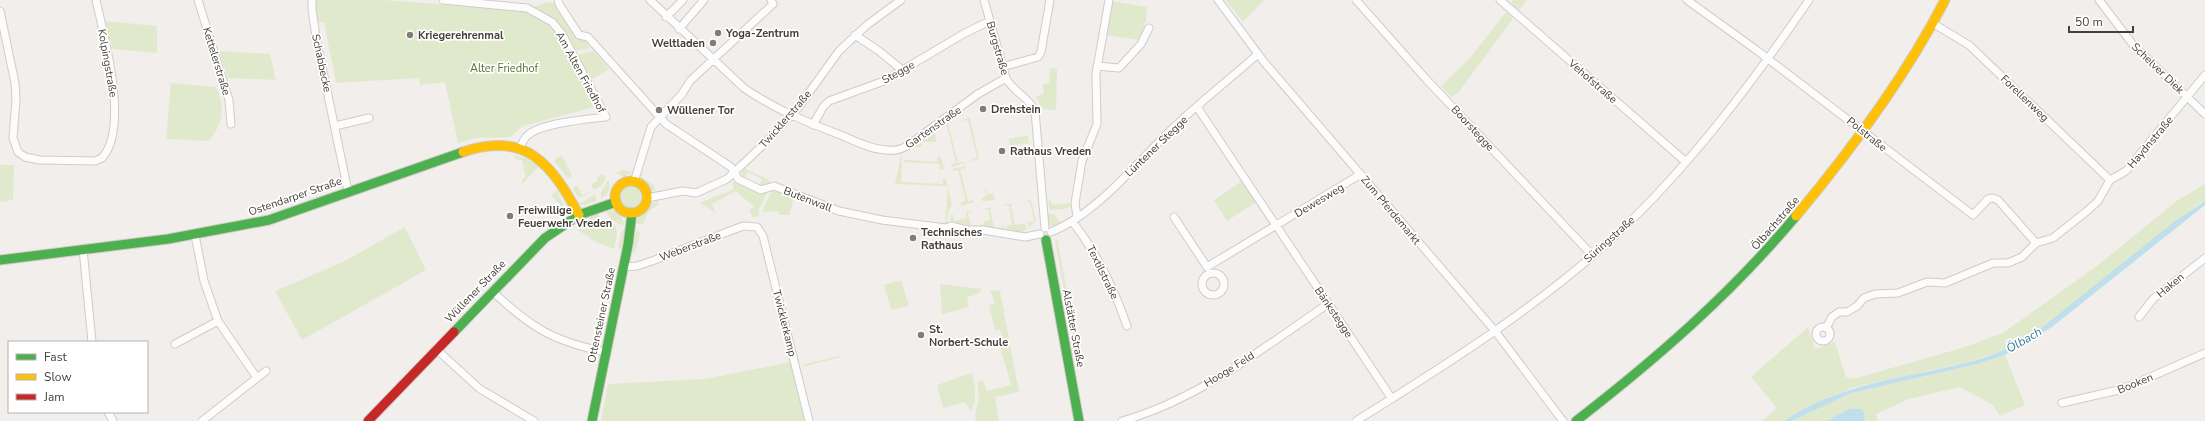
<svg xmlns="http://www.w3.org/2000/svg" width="2205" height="421" font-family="'Nunito Sans',sans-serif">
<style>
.green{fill:#e1e9cd}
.water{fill:#bfdfec}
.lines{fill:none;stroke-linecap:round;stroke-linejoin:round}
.street-casing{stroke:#cfccc9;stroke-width:9}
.fast-casing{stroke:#d0cac2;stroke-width:11}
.slow-casing{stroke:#d0cac2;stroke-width:11}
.jam-casing{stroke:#d0cac2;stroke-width:11}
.street{stroke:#fdfcfc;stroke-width:7}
.fast{stroke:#4caf50;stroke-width:9}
.slow{stroke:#ffc107;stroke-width:9}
.jam{stroke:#c62828;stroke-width:9}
.poi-dot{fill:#827c76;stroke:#fff;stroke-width:1.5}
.labels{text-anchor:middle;stroke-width:3.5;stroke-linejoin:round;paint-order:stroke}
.poi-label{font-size:11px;font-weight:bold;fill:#463f37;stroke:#fff;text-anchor:start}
.street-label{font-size:11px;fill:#463f37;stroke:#fff}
.park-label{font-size:11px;fill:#50752e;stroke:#fff}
.water-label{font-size:12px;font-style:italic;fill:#337b9c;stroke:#fff}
</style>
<rect width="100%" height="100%" fill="#f1eeeb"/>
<path class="green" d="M 316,0 L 384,0 L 526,11 L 549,24 L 557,33 L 595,107 L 523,126 L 510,137 L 477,138 L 458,143 L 445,82 L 420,85 L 419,78 L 336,83 L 324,22 L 317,22 Z
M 1226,0 L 1264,0 L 1243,22 Z
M 1513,0 L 1527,0 L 1519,10 L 1511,3 Z
M 1111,1 L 1147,7 L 1146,20 L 1140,40 L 1106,35 Z
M 549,2 L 553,3 L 577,39 L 585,39 L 590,48 L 574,51 L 554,20 L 533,7 Z
M 1506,12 L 1512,17 L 1512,20 L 1458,93 L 1451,97 L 1441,86 L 1470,58 Z
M 104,21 L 157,26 L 157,53 L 113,49 L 110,39 L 108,39 Z
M 219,51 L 270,54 L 276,80 L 228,78 Z
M 594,51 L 609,69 L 589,81 L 576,55 Z
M 1050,68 L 1057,69 L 1056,110 L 1043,109 L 1035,97 L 1044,93 L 1043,84 L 1049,83 Z
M 171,83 L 216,87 C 226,106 223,126 208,141 L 166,139 Z
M 952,118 L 954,120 L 948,123 L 958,163 L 964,162 L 965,163 L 951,167 L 951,165 L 956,163 L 947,126 L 942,127 Z
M 970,118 L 979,160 L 972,161 L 972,160 L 977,158 L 968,120 L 963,121 L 962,120 Z
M 933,132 L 935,134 L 937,148 L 936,142 L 922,142 L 922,147 L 913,147 Z
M 1028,135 L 1029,149 L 1027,143 L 1010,146 L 1009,139 Z
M 902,152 L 901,182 L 943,184 L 943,178 L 946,179 L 952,204 L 948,213 L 947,224 L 945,224 L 948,186 L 895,184 Z
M 514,155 L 525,158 L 539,166 L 521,185 L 523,178 L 526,177 L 522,160 L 515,159 Z
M 562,155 L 572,176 L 567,178 L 554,160 Z
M 938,156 L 941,158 L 944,168 L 942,170 L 940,170 L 939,164 L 904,162 L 904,160 L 937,162 Z
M 0,165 L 14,165 L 13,200 L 0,202 Z
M 965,166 L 966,168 L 960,169 L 968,201 L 974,200 L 974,202 L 962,206 L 960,203 L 966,201 L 958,170 L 953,171 L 952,169 Z
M 744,168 L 769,180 L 770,183 L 762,186 L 760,185 L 762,179 L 747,172 L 745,177 L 741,175 Z
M 623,170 L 632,172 L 624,177 L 616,173 Z
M 603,174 L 606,178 L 601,186 L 594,190 L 591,185 L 598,181 L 597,178 Z
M 641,174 L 644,179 L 654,185 L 656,192 C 649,190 642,181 641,174 Z
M 608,180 C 612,188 608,195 601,199 L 601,193 Z
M 1242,181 L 1256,202 L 1227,221 L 1214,200 Z
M 735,182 L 761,194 L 767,193 L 758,211 L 760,215 L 753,218 L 749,210 L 754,207 L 736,191 L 712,204 L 716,213 L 700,203 L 734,189 L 732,183 Z
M 2205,184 L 2205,201 L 2197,205 L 2029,338 L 2005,350 L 1968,362 L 1855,387 L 1824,399 L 1784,421 L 1762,421 L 1777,408 L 1751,377 L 1808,327 L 1815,349 L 1835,342 L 1846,377 L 1853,379 L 1962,348 L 2003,333 L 2097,266 L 2178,200 Z
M 577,185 L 582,195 L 591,191 L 591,192 L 579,198 L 573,189 Z
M619 197a11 11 0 1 1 22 0a11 11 0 1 1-22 0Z
M 985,188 L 986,188 L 988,194 L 993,193 L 995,200 L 982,201 L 981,198 L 987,196 Z
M 773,189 L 795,196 L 789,215 L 779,215 L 778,211 L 764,212 L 763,208 Z
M 557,190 L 564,207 L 564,216 L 561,217 L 557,213 L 560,204 L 551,196 Z
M 594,195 L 596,195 L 596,201 L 584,205 L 579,204 Z
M 1049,199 L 1053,205 L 1072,203 L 1071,206 L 1064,209 L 1049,210 Z
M 1031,200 L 1036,221 L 1029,227 L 1028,222 L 1034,221 L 1030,202 L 1024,201 Z
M 658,201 L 658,205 L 649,211 L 643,224 L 636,224 C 638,215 650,203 658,201 Z
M 1016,203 L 1011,205 L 1015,225 L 1025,223 L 1027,228 L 1022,233 L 1007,231 L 1007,226 L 1012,225 L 1009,206 L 1003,205 Z
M 995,207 L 990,209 L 994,228 L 1005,227 L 1005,231 L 979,228 L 979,225 L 984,224 L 984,221 L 990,220 L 988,209 L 982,209 Z
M 613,210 L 620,215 L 625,225 C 617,225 609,218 606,211 Z
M 974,210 L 968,213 L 971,226 L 976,225 L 977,227 L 950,223 L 951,215 L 953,214 L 954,221 L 967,218 L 966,212 Z
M 600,212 L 598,217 L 581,224 L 580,223 Z
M 1047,213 L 1055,215 L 1060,223 L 1054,226 L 1049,225 Z
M 599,220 L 608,220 L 615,225 L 617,234 L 614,249 L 596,242 L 578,230 Z
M 405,227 L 426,270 L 302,340 L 275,291 L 343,262 Z
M 623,230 L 625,230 L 622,249 L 618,248 L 621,232 Z
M 636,230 L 640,233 L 635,253 L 633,252 Z
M 1057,238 L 1077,344 L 1074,344 L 1055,241 Z
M 901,280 L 909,306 L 891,310 L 884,285 Z
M 940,284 L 982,289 L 978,294 L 967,297 L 969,307 L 942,314 Z
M 990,290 L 1000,291 L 1019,392 L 995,397 L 999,421 L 976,421 L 975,416 L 979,398 L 977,382 L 983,381 L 987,391 L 1011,385 L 998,340 L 1003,339 L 1000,329 L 995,330 L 989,305 L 995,303 Z
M 2005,355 L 2025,405 L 2000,416 L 1992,404 L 1959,387 L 1909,399 L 1876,414 L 1878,421 L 1792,421 L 1851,393 L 1973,365 Z
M 838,356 L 841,357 L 806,366 L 802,365 Z
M 791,362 L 805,421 L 601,421 L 608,384 L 705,379 Z
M 972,373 C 975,387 978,398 971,411 L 965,402 L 943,408 L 937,385 Z"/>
<path class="water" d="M 2205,201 L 2205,205 L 2052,327 L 2005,355 L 1973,365 L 1851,393 L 1792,421 L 1784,421 C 1842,382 1904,379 1969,362 C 1990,357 2009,348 2029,338 L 2175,221 Z
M 1849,409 L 1861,409 L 1865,415 L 1864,421 L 1827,421 Z"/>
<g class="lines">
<defs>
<path id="street" d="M 198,0 L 229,100 L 231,124
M 312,0 L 312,10 L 317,43 L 348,191
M 443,0 L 527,8 L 552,22 L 562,34 L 606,117 C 587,119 542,123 528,135 C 524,138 522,143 520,148
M 558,0 L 559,4 L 579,35 L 588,37 L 666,124 L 731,167 L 738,179 L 761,190 L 774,186 L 839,211 L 882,220 L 946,228 L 951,226 L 967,230 L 983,230 L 1025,237 L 1040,234
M 650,0 L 744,88 C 774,109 809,123 843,136 C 857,142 871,149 886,150 C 893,151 900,150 907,146 L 978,94 L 1006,78
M 984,0 L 1006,78 C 1013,92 1029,97 1035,111 L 1045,228
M 1218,0 L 1264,62 L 1495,331 L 1563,421
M 1356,0 L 1426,79 L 1592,255
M 1500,0 L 1686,162
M 1687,0 L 1755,49 L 1973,215 L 1988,199 L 1993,198 L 1998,200 L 2036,243
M 2099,0 L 2134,46 L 2205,114
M 0,11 L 15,83 L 16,100 L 13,138 L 18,152 L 25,157 L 40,160 L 95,161 L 102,158 C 130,127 104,37 96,0
M 666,17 L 683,0
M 1934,24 L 1969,45 L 2110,180
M 679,29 L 704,0
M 855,35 L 879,51 L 902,70
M 1097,66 L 1119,68 L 1141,44 L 1149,28
M 1002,67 L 1038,57 L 1041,52 L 1050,0
M 1197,107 L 1392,399
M 813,125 L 823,107 L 829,101 L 884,81 L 965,33 L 990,21
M 335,126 L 369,118
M 634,182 L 651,127 L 682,94 L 690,81 L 773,4 L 771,0
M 647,198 L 683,191 L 696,193 L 727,179 L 763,145 L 798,108 L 839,51 L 867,25 L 901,0
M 1077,217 L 1075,203 L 1082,161 L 1097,124 L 1096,74 L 1109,0
M 1174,217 L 1207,267 L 1361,174
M 1072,221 C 1097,253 1114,288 1127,326
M 1051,232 C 1098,213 1137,162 1173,128 C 1200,102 1230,79 1258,54
M 195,235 L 204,281 L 218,321 L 257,378
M 83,249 L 92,342
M 623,267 L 637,266 L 652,261 L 743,226 L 757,227 L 763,236 L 809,421
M1202 284a11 11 0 1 1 22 0a11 11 0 1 1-22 0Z
M 492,291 C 531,328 553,341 605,352
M 2139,317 L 2153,299 L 2205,258
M1816 334a7 7 0 1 1 14 0a7 7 0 1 1-14 0Z
M 1826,328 L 1832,317 L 1839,312 L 1847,312 L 1857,306 L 1864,298 L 1875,294 L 1898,293 L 1927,282 L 1945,283 L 1993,263 L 2008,263 L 2022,257 L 2036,243 L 2053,238 L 2087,211 L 2098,201 L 2110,180 L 2126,171 L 2205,75
M 175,344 L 218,321
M 436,349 L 480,389 L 534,421
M 2062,403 L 2123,389 L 2205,353
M 108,412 L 113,421
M 202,421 L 266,371
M 1122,421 C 1198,400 1264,347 1328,304
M 1356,421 C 1446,365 1538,307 1616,235 C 1689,167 1753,82 1809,0"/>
<path id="fast" d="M 1046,240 L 1079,421
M 0,260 L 168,239 L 269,220 L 463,152
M 454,332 L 545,238 L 579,215 L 616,202
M 592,421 L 628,245 L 632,213
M 1576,421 C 1656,359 1731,294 1796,216"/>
<path id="slow" d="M 463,152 C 526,130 552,165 579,215
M615 197a16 16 0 1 1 32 0a16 16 0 1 1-32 0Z
M 1796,216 C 1852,149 1905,78 1945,0"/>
<path id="jam" d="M 368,421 L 454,332"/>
</defs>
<use href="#street" class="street-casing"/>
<use href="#fast" class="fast-casing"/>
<use href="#slow" class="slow-casing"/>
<use href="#jam" class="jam-casing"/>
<use href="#street" class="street"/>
<use href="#fast" class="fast"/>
<use href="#slow" class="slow"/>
<use href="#jam" class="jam"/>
</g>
<g class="poi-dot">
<circle cx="718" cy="33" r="4"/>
<circle cx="410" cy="35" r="4"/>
<circle cx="713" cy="43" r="4"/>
<circle cx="983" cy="109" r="4"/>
<circle cx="659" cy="110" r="4"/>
<circle cx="1002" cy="151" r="4"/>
<circle cx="510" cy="216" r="4"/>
<circle cx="913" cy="238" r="4"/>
<circle cx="921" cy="335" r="4"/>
</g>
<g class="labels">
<g class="poi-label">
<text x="726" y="37">Yoga-Zentrum</text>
<text x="418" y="39">Kriegerehrenmal</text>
<text x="705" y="47" text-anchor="end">Weltladen</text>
<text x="991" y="113">Drehstein</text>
<text x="667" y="114">Wüllener Tor</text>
<text x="1010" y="155">Rathaus Vreden</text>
<text x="518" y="214">Freiwillige<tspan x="518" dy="13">Feuerwehr Vreden</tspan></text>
<text x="921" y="236">Technisches<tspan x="921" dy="13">Rathaus</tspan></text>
<text x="929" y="333">St.<tspan x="929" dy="13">Norbert-Schule</tspan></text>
</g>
<g class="street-label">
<text transform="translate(998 48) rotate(74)" y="4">Burgstraße</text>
<text transform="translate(217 61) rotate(73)" y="4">Kettelerstraße</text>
<text transform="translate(108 63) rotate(80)" y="4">Kolpingstraße</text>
<text transform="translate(322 63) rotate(78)" y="4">Schabbecke</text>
<text transform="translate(2158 68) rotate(44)" y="4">Schelver Diek</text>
<text transform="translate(581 72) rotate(61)" y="4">Am Alten Friedhof</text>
<text transform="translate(898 72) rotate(-29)" y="4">Stegge</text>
<text transform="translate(1593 81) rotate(41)" y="4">Vehofstraße</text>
<text transform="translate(2025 98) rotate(44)" y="4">Forellenweg</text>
<text transform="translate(785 119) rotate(-49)" y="4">Twicklerstraße</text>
<text transform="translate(933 127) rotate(-35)" y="4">Gartenstraße</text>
<text transform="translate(1473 128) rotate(47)" y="4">Boorstegge</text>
<text transform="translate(1867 134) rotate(39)" y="4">Polstraße</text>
<text transform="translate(2150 142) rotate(-50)" y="4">Haydnstraße</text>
<text transform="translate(1156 146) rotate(-44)" y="4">Lüntener Stegge</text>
<text transform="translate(295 196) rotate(-19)" y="4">Ostendarper Straße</text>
<text transform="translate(808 199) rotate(21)" y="4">Butenwall</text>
<text transform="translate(1319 200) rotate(-31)" y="4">Dewesweg</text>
<text transform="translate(1391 210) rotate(50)" y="4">Zum Pferdemarkt</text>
<text transform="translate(1775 223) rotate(-49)" y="4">Ölbachstraße</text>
<text transform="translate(1609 239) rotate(-42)" y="4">Süringstraße</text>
<text transform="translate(690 246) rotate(-21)" y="4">Weberstraße</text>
<text transform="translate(1103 272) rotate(64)" y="4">Textilstraße</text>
<text transform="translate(2170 285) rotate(-40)" y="4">Haken</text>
<text transform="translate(475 291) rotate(-46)" y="4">Wüllener Straße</text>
<text transform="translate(1334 312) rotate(56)" y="4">Bänkstegge</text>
<text transform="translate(601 315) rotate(-78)" y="4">Ottensteiner Straße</text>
<text transform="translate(785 323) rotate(76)" y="4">Twicklerkamp</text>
<text transform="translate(1074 328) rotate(79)" y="4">Alstätter Straße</text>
<text transform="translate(1229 369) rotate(-32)" y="4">Hooge Feld</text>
<text transform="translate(2135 383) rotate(-22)" y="4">Booken</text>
</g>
<g class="park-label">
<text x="504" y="72">Alter Friedhof</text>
</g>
<g class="water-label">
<text transform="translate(2024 340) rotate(-30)" y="4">Ölbach</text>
</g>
</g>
<rect x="8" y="341" width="140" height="72" fill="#ffffff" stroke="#b5b2af"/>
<rect x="16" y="354" width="20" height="6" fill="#4caf50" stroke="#b5b2af"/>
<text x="44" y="361" font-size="12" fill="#463f37">Fast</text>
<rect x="16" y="374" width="20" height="6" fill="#ffc107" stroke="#b5b2af"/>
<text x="44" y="381" font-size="12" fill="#463f37">Slow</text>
<rect x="16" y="394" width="20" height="6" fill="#c62828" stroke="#b5b2af"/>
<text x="44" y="401" font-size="12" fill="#463f37">Jam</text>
<path d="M2069 26v6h64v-6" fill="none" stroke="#463f37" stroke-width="2"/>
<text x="2075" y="26" font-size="12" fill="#463f37" stroke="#ffffff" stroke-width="3" paint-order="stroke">50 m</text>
</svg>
